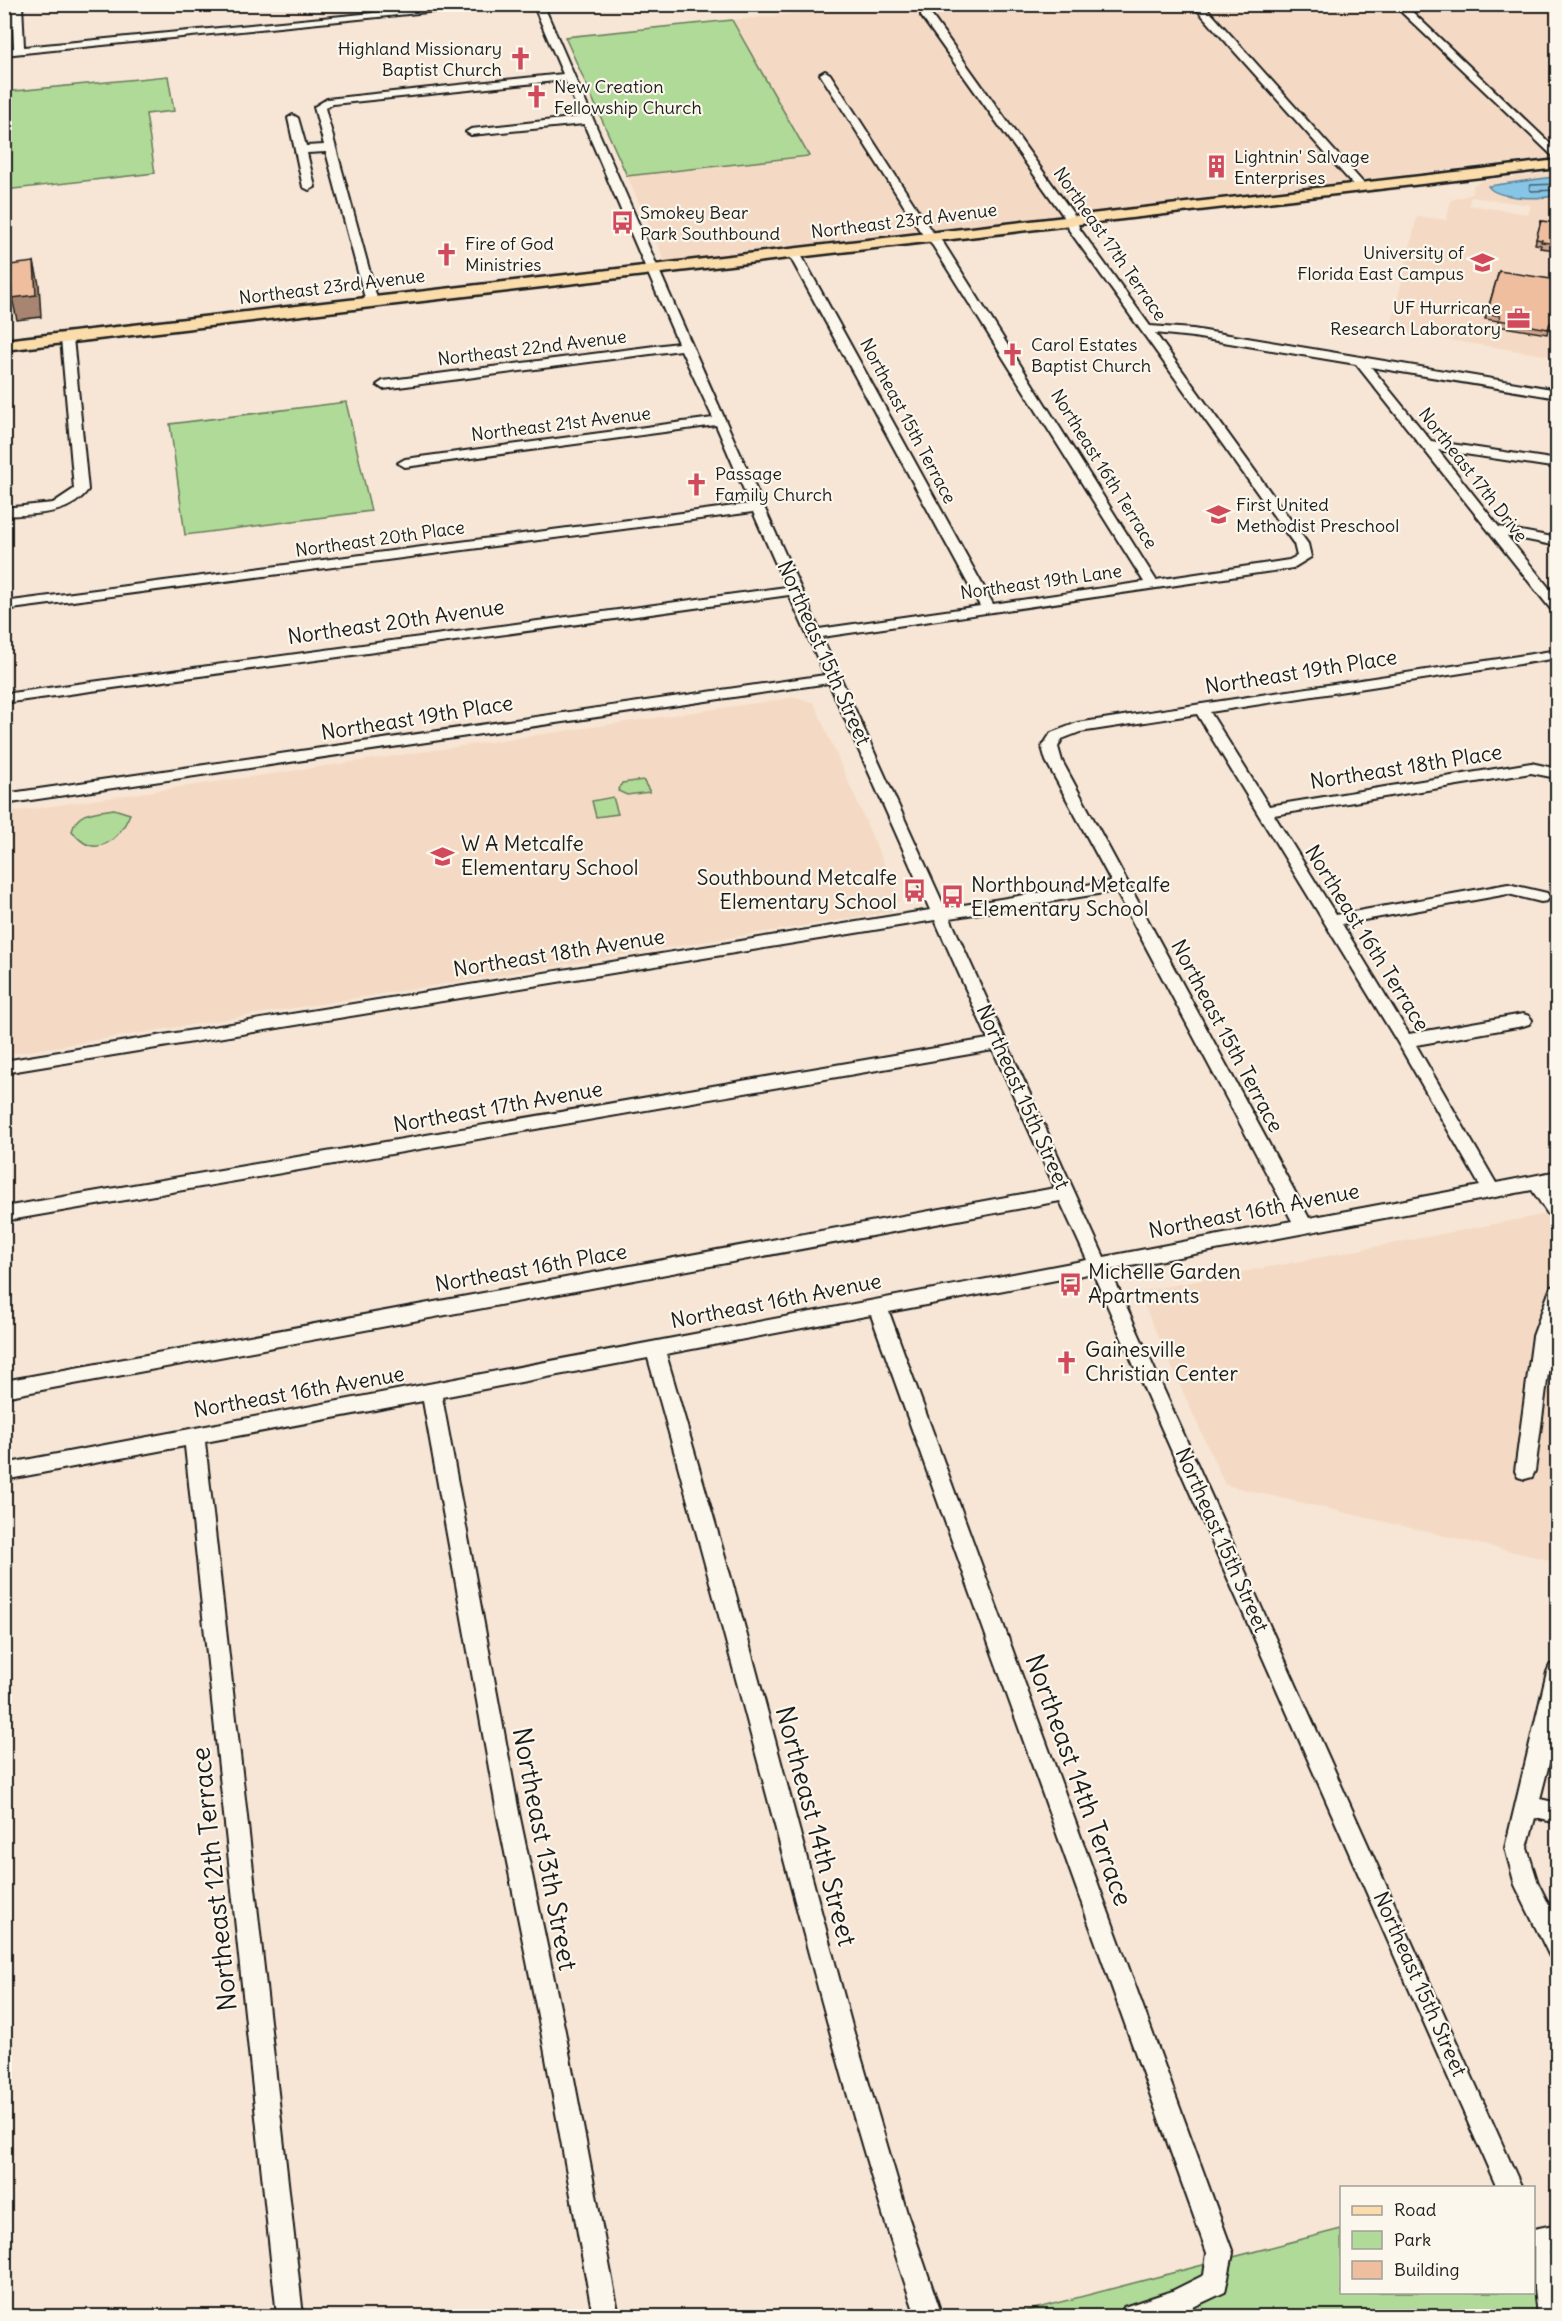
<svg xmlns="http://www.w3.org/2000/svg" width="1562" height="2321" font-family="Delius,sans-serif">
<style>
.built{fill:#f4dac4;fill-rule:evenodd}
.green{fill:#b0da98;stroke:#667b5a;stroke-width:1.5}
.water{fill:#86c5e6;stroke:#5c8195;stroke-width:1.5}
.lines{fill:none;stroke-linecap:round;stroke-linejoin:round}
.shore{stroke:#46606d;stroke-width:1.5}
.minor-casing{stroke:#1c1c1c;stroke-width:4}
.major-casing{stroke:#1c1c1c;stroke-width:5}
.minor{fill:#fbf7ec;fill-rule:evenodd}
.major{fill:#faddab;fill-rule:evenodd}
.wall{fill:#cda388;stroke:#1c1c1c;stroke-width:1.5}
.shaded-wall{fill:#a7856f;stroke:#1c1c1c;stroke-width:1.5}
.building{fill:#eebe9e;stroke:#1c1c1c;stroke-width:1.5}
.labels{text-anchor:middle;stroke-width:4.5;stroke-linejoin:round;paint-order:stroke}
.far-poi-label{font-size:18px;fill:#1c1c1c;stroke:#fbf7ec;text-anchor:start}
.far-street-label{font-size:18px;fill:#1c1c1c;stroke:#fbf7ec}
.street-label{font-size:21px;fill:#1c1c1c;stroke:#fbf7ec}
.poi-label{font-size:21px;fill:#1c1c1c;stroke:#fbf7ec;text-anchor:start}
.near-street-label{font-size:26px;fill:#1c1c1c;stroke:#fbf7ec}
</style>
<rect width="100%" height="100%" fill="#f7e6d5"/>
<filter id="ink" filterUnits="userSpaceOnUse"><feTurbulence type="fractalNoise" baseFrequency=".0167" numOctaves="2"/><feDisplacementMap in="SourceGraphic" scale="12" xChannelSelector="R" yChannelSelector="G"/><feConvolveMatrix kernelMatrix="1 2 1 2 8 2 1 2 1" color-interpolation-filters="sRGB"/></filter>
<g filter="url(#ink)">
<path class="built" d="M 887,4 L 1557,5 L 1557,157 L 665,261 L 627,176 L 809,156 L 732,20 Z
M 1557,172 L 1557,178 L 1491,184 L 1494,192 L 1499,194 L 1543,198 L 1557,195 L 1557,229 L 1535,244 L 1557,250 L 1558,285 L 1485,319 L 1499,321 L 1503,327 L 1546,334 L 1548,329 L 1551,329 L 1557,303 L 1557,332 L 1553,341 L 1557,342 L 1557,357 L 1390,331 L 1417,216 L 1446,220 L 1451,200 L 1472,194 L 1473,185 L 1485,180 ZM 1471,197 L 1530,205 L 1531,206 L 1528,214 L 1469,205 Z
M 797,697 L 814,703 L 900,900 L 889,912 L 5,1055 L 4,813 Z
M 1557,1212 L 1557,1562 L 1225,1485 L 1138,1292 Z"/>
<path class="green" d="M 732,20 L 809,156 L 627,176 L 565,37 Z
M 168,76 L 174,111 L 146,114 L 155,173 L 5,190 L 5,92 Z
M 346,402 L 371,511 L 185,535 L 170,424 Z
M 643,780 L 650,792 L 627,795 L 618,791 L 622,783 Z
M 613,797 L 618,814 L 596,817 L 592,801 Z
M 114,809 L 130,814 C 119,840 95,862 72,831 C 77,811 95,812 114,809 Z
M 1341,2229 L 1342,2292 L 1534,2292 L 1534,2251 L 1547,2266 L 1557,2263 L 1557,2316 L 1007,2316 Z"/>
<path class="water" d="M 1553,177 L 1557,178 L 1557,195 C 1544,200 1495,199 1488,186 Z"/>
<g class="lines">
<path class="shore" d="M 1558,184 L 1531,185 L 1529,188 L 1531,191 L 1558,190"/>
<defs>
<path id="minor" d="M 12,4 L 22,4 L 24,47 L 466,4 L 507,4 L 4,55 L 4,49 L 14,48 Z
M 533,4 L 543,4 C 633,212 725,422 819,629 L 980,606 L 788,253 L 794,249 L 800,253 L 993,604 L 1144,582 L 933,246 L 920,231 L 820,74 L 825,71 L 830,74 L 930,229 L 944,244 L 1156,580 L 1289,560 L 1297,556 L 1294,544 L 1069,230 L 1067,221 L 921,16 L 921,12 L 929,12 L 1077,219 L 1079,228 L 1150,326 L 1193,329 L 1558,390 L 1558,398 L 1371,367 L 1431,441 L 1558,460 L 1558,468 L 1438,450 L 1499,527 L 1558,538 L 1558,546 L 1507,536 L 1558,599 L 1558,613 L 1553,612 L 1356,364 L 1193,337 L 1155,333 L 1308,544 L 1311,557 L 1293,568 L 822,637 L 945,908 L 1111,881 L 1046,761 L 1042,747 L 1051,733 L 1077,723 L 1558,650 L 1558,658 L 1210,712 L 1269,806 L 1531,763 L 1558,769 L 1556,778 L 1531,773 L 1274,815 L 1336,915 L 1508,884 L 1547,893 L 1549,897 L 1547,901 L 1541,902 L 1508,894 L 1342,924 L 1409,1034 L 1523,1014 L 1529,1016 L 1532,1020 L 1529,1024 L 1523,1026 L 1416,1045 L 1496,1183 L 1558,1171 L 1558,1185 L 1549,1186 L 1558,1199 L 1558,1222 L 1552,1220 L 1532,1190 L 1110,1270 L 1522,2188 L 1497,2188 L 1093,1273 L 889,1312 L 1233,2253 L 1225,2292 L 1174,2316 L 1120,2316 L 1124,2307 L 1172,2291 L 1204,2275 L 1207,2253 L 871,1315 L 666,1354 L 736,1595 L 852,2026 L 907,2213 L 942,2316 L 916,2316 C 861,2156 819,1991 775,1826 C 734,1670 692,1514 648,1358 L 442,1397 L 520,1818 L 565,2031 L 619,2316 L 593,2316 L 541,2031 L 498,1818 L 423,1401 L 205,1442 L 303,2316 L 277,2316 L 185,1446 L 4,1480 L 4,1464 L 1087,1260 L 1060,1201 L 4,1397 L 4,1381 L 1055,1188 L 993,1050 L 4,1221 L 4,1207 L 988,1039 L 935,920 L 4,1073 L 4,1061 L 930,910 L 829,683 L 4,804 L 4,794 L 825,675 L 789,595 L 4,703 L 4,694 L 786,587 L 753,512 L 4,610 L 4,602 L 750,504 L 716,425 L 405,467 L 398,463 L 405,459 L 713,418 L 681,350 L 383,389 L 377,385 L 383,381 L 678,343 L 584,124 L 471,135 L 466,132 L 471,129 L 581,117 L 565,80 L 333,104 L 325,108 L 378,302 L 376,305 L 366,302 L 326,152 L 307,153 L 315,187 L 309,190 L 303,187 L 288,118 L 293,115 L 298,118 L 306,146 L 324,145 L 314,107 L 327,99 L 563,74 ZM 1197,714 L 1398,1043 L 1480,1186 L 1309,1218 L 1062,761 L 1058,747 L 1062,739 L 1080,732 ZM 1116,891 L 1292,1221 L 1104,1257 L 950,918 Z
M 1192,4 L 1203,4 L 1365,185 L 1365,189 L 1357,189 Z
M 1393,4 L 1404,4 L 1558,151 L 1558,161 Z
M 67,334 L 73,338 L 88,490 C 69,516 34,514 4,516 L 4,508 L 53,503 L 74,489 L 61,338 Z
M 1558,1285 L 1558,1322 L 1553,1336 L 1535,1471 L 1532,1477 L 1525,1479 L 1518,1477 L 1515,1471 L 1533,1336 L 1549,1292 L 1551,1287 Z
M 1558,1663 L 1558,1728 L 1540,1799 L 1558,1803 L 1558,1823 L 1535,1818 L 1527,1848 L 1538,1883 L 1558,1923 L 1558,1960 L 1550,1957 L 1515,1885 L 1505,1848 L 1547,1672 L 1550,1665 Z
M 1558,2224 L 1558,2250 L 1549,2252 L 1558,2281 L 1558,2316 L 1537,2316 L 1534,2288 L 1534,2229 Z"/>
<path id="major" d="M 1558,160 L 1558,168 L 4,350 L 4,340 Z"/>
</defs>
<use href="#minor" class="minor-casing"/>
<use href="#major" class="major-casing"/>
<use href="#minor" class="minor"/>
<use href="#major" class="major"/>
</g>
<path class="wall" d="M 1541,221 L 1557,223 L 1557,250 L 1540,248 L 1541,245 L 1535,244 Z
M 1499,271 L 1557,303 L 1551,329 L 1548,329 L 1547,334 L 1497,326 L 1499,321 L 1485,319 Z"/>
<path class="shaded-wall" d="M 34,262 L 39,284 L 41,317 L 17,320 L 12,298 Z"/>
<path class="building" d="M 1541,221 L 1557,223 L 1557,244 L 1541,242 L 1542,240 L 1536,239 Z
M 34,262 L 36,295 L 12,298 L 10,265 Z
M 1499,271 L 1557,280 L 1557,303 L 1552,324 L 1550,323 L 1548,329 L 1499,320 L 1500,316 L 1487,313 Z"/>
</g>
<defs>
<symbol id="church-bare" viewBox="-9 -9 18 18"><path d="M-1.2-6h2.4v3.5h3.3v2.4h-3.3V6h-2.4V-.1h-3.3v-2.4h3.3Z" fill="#d1495b" stroke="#fbf7ec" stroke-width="2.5" paint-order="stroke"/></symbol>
<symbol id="building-bare" viewBox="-9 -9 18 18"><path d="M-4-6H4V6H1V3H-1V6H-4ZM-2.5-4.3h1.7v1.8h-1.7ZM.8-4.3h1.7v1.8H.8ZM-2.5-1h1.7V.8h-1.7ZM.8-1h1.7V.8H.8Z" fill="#d1495b" stroke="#fbf7ec" stroke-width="2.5" paint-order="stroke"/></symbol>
<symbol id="bus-bare" viewBox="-9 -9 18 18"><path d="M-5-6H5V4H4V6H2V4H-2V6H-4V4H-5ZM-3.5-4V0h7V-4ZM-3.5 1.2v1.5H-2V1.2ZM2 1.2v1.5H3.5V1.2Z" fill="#d1495b" stroke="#fbf7ec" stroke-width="2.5" paint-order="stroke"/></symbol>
<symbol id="university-bare" viewBox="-9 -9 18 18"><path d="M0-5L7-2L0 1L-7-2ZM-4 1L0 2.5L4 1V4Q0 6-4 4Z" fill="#d1495b" stroke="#fbf7ec" stroke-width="2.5" paint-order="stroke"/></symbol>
<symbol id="office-bare" viewBox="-9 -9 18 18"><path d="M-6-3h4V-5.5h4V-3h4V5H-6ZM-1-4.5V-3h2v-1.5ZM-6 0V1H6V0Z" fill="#d1495b" stroke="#fbf7ec" stroke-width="2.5" paint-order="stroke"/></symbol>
<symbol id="school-bare" viewBox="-9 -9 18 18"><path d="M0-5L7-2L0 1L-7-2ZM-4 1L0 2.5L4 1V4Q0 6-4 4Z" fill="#d1495b" stroke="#fbf7ec" stroke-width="2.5" paint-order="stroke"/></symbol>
</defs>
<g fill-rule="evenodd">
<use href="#church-bare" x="504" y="42" width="33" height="33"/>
<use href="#church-bare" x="520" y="80" width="33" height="33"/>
<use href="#building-bare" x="1200" y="150" width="33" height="33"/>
<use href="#bus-bare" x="606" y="206" width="33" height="33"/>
<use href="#church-bare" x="430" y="238" width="33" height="33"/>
<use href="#university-bare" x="1466" y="246" width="33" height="33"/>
<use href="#office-bare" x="1502" y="302" width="33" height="33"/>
<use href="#church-bare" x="996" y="338" width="33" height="33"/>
<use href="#church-bare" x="680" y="468" width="33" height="33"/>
<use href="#school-bare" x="1202" y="498" width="33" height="33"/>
<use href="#school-bare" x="426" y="840" width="33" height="33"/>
<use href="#bus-bare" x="898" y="874" width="33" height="33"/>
<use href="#bus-bare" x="936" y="880" width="33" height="33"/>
<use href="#bus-bare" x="1054" y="1268" width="33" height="33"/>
<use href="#church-bare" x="1050" y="1346" width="33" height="33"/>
</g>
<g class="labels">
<g class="far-poi-label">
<text x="502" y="55" text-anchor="end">Highland Missionary<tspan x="502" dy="21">Baptist Church</tspan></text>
<text x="554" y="93">New Creation<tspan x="554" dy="21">Fellowship Church</tspan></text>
<text x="1234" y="163">Lightnin' Salvage<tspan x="1234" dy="21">Enterprises</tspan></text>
<text x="640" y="219">Smokey Bear<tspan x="640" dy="21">Park Southbound</tspan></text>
<text x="465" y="250">Fire of God<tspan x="465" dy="21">Ministries</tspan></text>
<text x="1464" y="259" text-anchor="end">University of<tspan x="1464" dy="21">Florida East Campus</tspan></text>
<text x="1501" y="314" text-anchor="end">UF Hurricane<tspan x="1501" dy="21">Research Laboratory</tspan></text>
<text x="1031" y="351">Carol Estates<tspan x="1031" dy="21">Baptist Church</tspan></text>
<text x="715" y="480">Passage<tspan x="715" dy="21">Family Church</tspan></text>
<text x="1236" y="511">First United<tspan x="1236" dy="21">Methodist Preschool</tspan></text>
</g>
<g class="far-street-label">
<text transform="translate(904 221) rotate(-7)" y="6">Northeast 23rd Avenue</text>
<text transform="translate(1110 244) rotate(55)" y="6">Northeast 17th Terrace</text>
<text transform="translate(332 287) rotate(-7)" y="6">Northeast 23rd Avenue</text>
<text transform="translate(532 348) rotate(-7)" y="6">Northeast 22nd Avenue</text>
<text transform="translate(908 421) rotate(62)" y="6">Northeast 15th Terrace</text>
<text transform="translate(561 424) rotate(-7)" y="6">Northeast 21st Avenue</text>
<text transform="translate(1104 469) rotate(58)" y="6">Northeast 16th Terrace</text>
<text transform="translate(1473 475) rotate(52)" y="6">Northeast 17th Drive</text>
<text transform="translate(380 539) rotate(-8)" y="6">Northeast 20th Place</text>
<text transform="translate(1041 582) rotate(-8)" y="6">Northeast 19th Lane</text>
</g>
<g class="street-label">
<text transform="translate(396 622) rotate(-8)" y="7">Northeast 20th Avenue</text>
<text transform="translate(824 653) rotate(66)" y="7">Northeast 15th Street</text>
<text transform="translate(1301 672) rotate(-9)" y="7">Northeast 19th Place</text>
<text transform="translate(417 718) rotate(-9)" y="7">Northeast 19th Place</text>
<text transform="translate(1406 767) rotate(-9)" y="7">Northeast 18th Place</text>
<text transform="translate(1367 938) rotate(58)" y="7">Northeast 16th Terrace</text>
<text transform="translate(559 953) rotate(-9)" y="7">Northeast 18th Avenue</text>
<text transform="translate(1227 1036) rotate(62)" y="7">Northeast 15th Terrace</text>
<text transform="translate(1023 1097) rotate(66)" y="7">Northeast 15th Street</text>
<text transform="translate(498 1107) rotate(-10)" y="7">Northeast 17th Avenue</text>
<text transform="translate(1254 1211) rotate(-11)" y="7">Northeast 16th Avenue</text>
<text transform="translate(531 1268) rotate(-10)" y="7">Northeast 16th Place</text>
<text transform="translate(776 1301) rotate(-11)" y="7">Northeast 16th Avenue</text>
<text transform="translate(299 1392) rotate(-10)" y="7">Northeast 16th Avenue</text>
<text transform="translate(1222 1540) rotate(66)" y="7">Northeast 15th Street</text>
<text transform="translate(1420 1984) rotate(66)" y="7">Northeast 15th Street</text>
</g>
<g class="poi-label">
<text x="461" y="851">W A Metcalfe<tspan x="461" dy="24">Elementary School</tspan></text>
<text x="897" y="885" text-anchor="end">Southbound Metcalfe<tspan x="897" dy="24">Elementary School</tspan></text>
<text x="971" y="892">Northbound Metcalfe<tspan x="971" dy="24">Elementary School</tspan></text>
<text x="1088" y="1279">Michelle Garden<tspan x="1088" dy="24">Apartments</tspan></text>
<text x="1085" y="1357">Gainesville<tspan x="1085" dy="24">Christian Center</tspan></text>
</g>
<g class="near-street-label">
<text transform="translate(1079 1780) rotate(70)" y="9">Northeast 14th Terrace</text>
<text transform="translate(816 1826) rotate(75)" y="9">Northeast 14th Street</text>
<text transform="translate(545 1849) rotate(79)" y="9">Northeast 13th Street</text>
<text transform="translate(214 1879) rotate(-96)" y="9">Northeast 12th Terrace</text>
</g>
</g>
<rect width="1562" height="2321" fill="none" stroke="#fbf7ec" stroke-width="24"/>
<rect x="12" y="12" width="1538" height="2297" fill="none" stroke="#1c1c1c" stroke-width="2" filter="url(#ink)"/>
<rect x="1340" y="2186" width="195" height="108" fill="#fbf7ec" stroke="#a29f99" stroke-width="1.5"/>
<rect x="1352" y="2206" width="30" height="9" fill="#faddab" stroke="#a29f99" stroke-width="1.5"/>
<text x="1394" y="2216" font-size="18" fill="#1c1c1c">Road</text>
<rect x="1352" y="2231" width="30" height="18" fill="#b0da98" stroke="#a29f99" stroke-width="1.5"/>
<text x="1394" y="2246" font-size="18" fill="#1c1c1c">Park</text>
<rect x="1352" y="2261" width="30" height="18" fill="#eebe9e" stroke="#a29f99" stroke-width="1.5"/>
<text x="1394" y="2276" font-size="18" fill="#1c1c1c">Building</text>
</svg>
